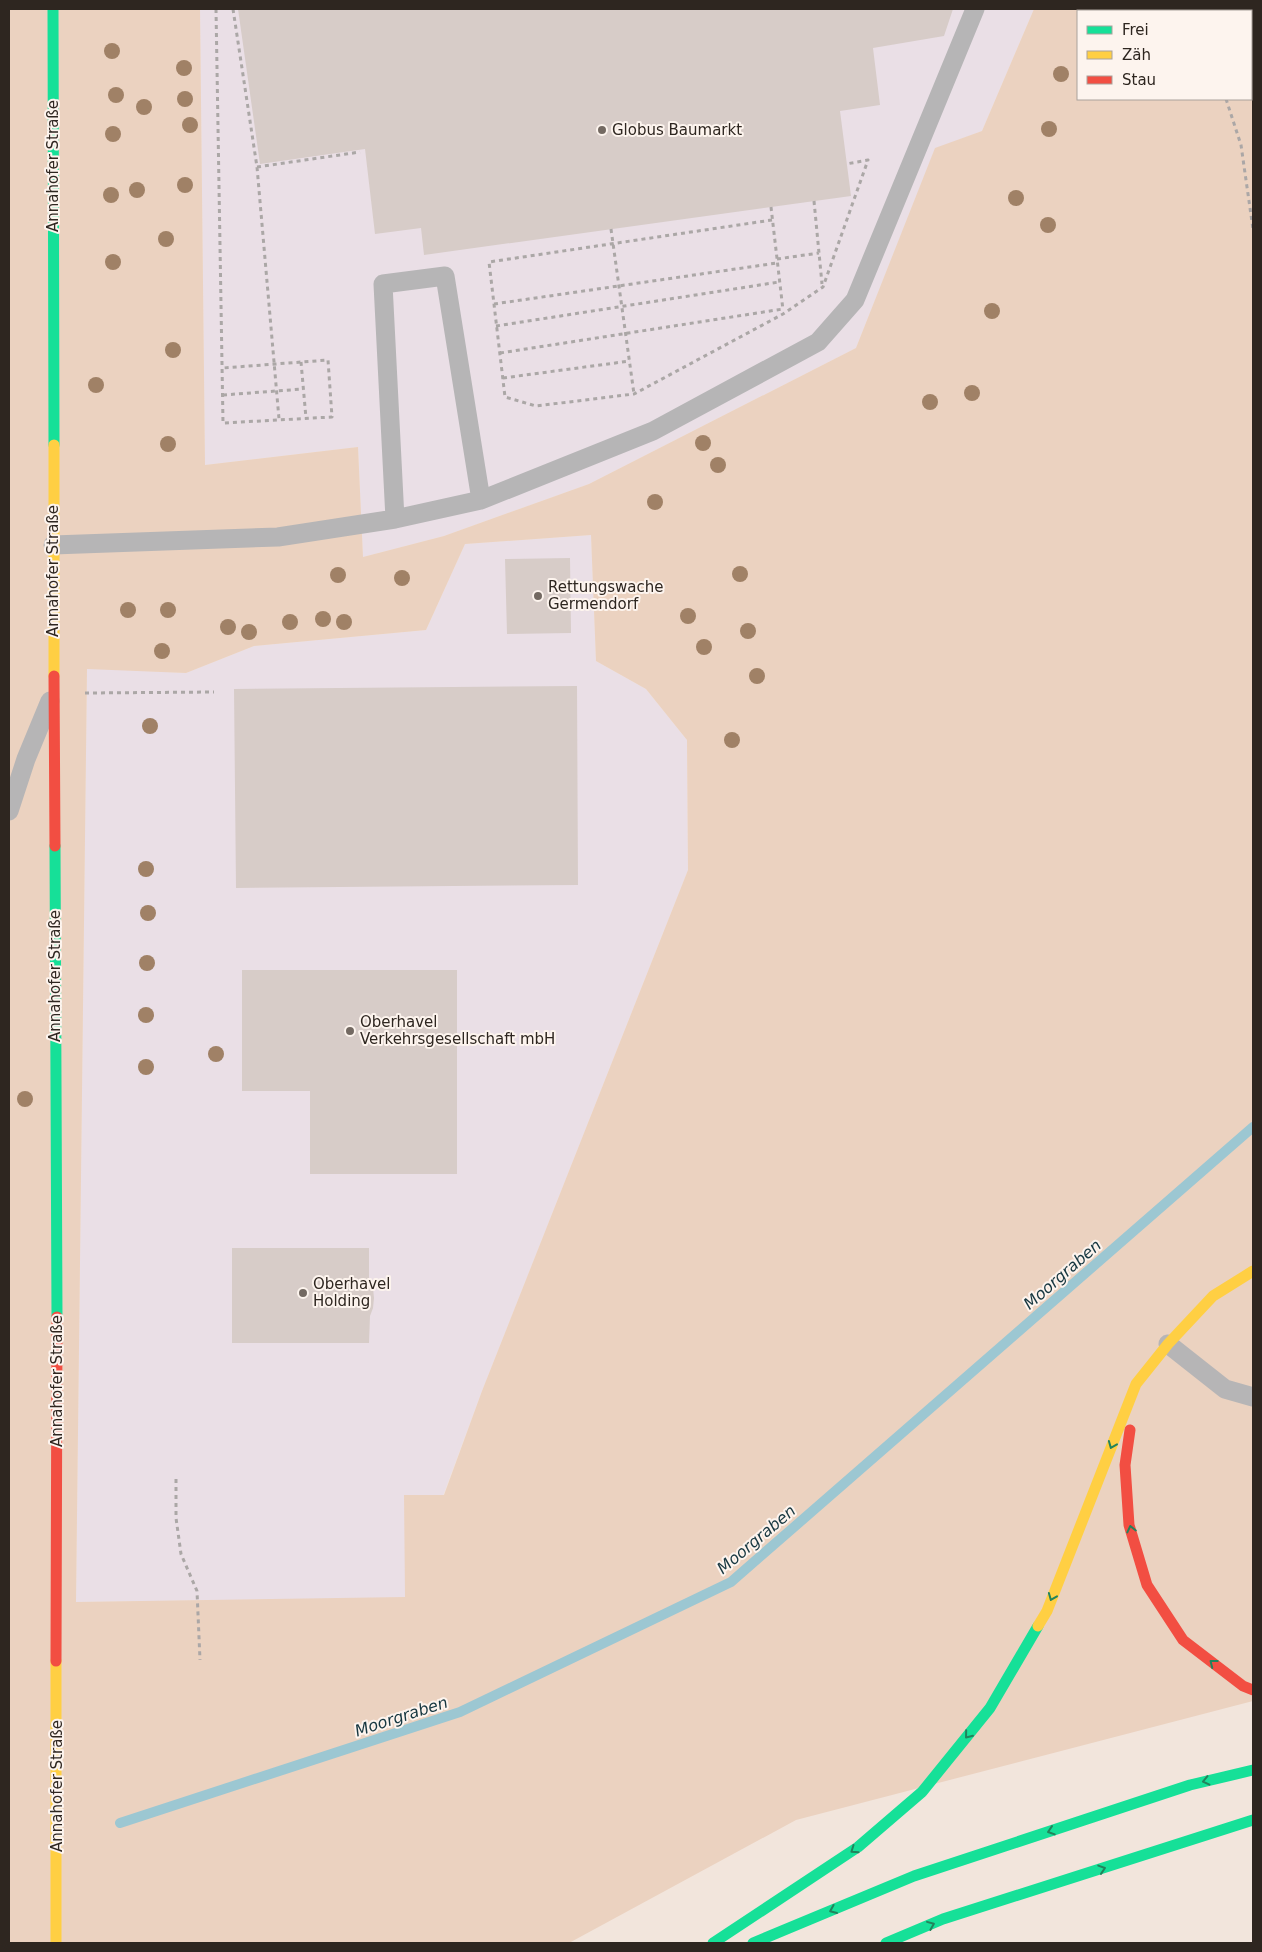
<svg xmlns="http://www.w3.org/2000/svg" width="1262" height="1952" font-family="'DejaVu Sans',sans-serif">
<style>
.commercial{fill:#eadfe6}
.green{fill:#ebd2c0;fill-rule:evenodd}
.lines{fill:none;stroke-linecap:round;stroke-linejoin:round}
.stream{stroke:#9cc7d2;stroke-width:10}
.building{fill:#d7ccc8}
.path{stroke:#aba7a6;stroke-width:3;stroke-dasharray:4 4;stroke-linecap:butt}
.lane{stroke:#b6b5b6;stroke-width:19}
.fast{stroke:#16e098;stroke-width:11}
.slow{stroke:#ffcf43;stroke-width:11}
.jam{stroke:#f24e42;stroke-width:11}
.tree{fill:#a08166}
.oneway{stroke:#22835c}
.poi-dot{fill:#736962;stroke:#fdf4ee;stroke-width:2}
.labels{text-anchor:middle;stroke-width:4;stroke-linejoin:round;paint-order:stroke}
.poi-label{font-size:15px;fill:#2e2620;stroke:#fdf4ee;text-anchor:start}
.street-label{font-size:15px;fill:#2e2620;stroke:#fdf4ee}
.water-label{font-size:16px;font-style:italic;fill:#173740;stroke:#fdf4ee}
</style>
<rect width="100%" height="100%" fill="#f2e5dc"/>
<path class="commercial" d="M 200,9 L 1034,9 L 982,131 L 935,149 L 856,348 L 589,484 L 444,536 L 363,557 L 358,447 L 205,465 Z
M 591,535 L 596,661 L 646,689 L 687,740 L 688,870 L 482,1391 L 405,1598 L 76,1602 L 87,668 L 186,673 L 254,646 L 426,630 L 465,544 Z"/>
<path class="green" d="M 9,9 L 200,9 L 205,465 L 358,447 L 363,557 L 444,536 L 589,484 L 856,348 L 935,148 L 982,131 L 1034,9 L 1243,9 L 1244,11 L 1078,11 L 1078,99 L 1251,99 L 1251,69 L 1253,89 L 1253,1701 L 796,1820 L 569,1943 L 9,1943 ZM 591,535 L 596,661 L 646,689 L 687,740 L 688,870 L 482,1391 L 444,1495 L 404,1495 L 405,1597 L 76,1602 L 87,669 L 186,673 L 254,646 L 426,630 L 465,544 Z"/>
<g class="lines">
<path class="stream" d="M 120,1823 L 460,1712 L 731,1582 L 1253,1127"/>
</g>
<path class="building" d="M 238,9 L 953,9 L 944,36 L 873,48 L 880,105 L 840,111 L 851,196 L 424,255 L 421,228 L 375,234 L 365,149 L 260,164 Z
M 570,558 L 571,633 L 507,634 L 505,559 Z
M 577,686 L 578,885 L 236,888 L 234,689 Z
M 242,970 L 457,970 L 457,1174 L 310,1174 L 310,1091 L 242,1091 Z
M 232,1248 L 369,1248 L 369,1280 L 373,1288 L 374,1298 L 373,1308 L 370,1316 L 369,1343 L 232,1343 Z"/>
<g class="lines">
<path class="path" d="M 216,9 L 223,423 L 332,417 L 328,360 L 223,368
M 233,9 L 257,167 L 279,419
M 1213,11 L 1213,9
M 1226,99 L 1241,145 L 1253,229
M 257,167 L 360,152
M 814,201 L 822,284
M 771,207 L 783,310
M 772,220 L 489,262 L 505,397 L 536,406 L 634,394 L 783,314 L 823,287 L 868,160 L 846,164
M 611,229 L 634,394
M 777,259 L 819,253
M 494,304 L 777,263
M 496,326 L 779,282
M 500,353 L 783,309
M 301,362 L 306,418
M 503,378 L 630,361
M 223,395 L 303,389
M 85,693 L 214,692
M 176,1479 L 176,1518 L 181,1554 L 197,1591 L 200,1660"/>
<path class="lane" d="M 395,519 L 383,284 L 445,276 L 481,500
M 53,545 L 278,537 L 395,519 L 481,500 L 653,431 L 818,342 L 855,300 L 975,9
M 9,811 L 26,759 L 50,701
M 1168,1344 L 1225,1389 L 1253,1397"/>
<path class="fast" d="M 53,9 L 54,445
M 55,846 L 57,1317
M 713,1943 L 858,1847 L 922,1792 L 990,1708 L 1038,1626
M 753,1943 L 914,1876 L 1190,1785 L 1253,1770
M 886,1943 L 943,1919 L 1253,1820"/>
<path class="slow" d="M 54,445 L 54,676
M 1038,1626 L 1047,1611 L 1136,1384 L 1168,1344 L 1213,1296 L 1253,1271
M 56,1943 L 56,1661"/>
<path class="jam" d="M 54,676 L 55,846
M 1130,1430 L 1125,1465 L 1129,1525 L 1147,1585 L 1183,1640 L 1243,1686 L 1253,1690
M 56,1661 L 57,1317"/>
</g>
<g class="tree">
<circle cx="112" cy="51" r="8"/>
<circle cx="184" cy="68" r="8"/>
<circle cx="1061" cy="74" r="8"/>
<circle cx="116" cy="95" r="8"/>
<circle cx="185" cy="99" r="8"/>
<circle cx="144" cy="107" r="8"/>
<circle cx="190" cy="125" r="8"/>
<circle cx="1049" cy="129" r="8"/>
<circle cx="113" cy="134" r="8"/>
<circle cx="185" cy="185" r="8"/>
<circle cx="137" cy="190" r="8"/>
<circle cx="111" cy="195" r="8"/>
<circle cx="1016" cy="198" r="8"/>
<circle cx="1048" cy="225" r="8"/>
<circle cx="166" cy="239" r="8"/>
<circle cx="113" cy="262" r="8"/>
<circle cx="992" cy="311" r="8"/>
<circle cx="173" cy="350" r="8"/>
<circle cx="96" cy="385" r="8"/>
<circle cx="972" cy="393" r="8"/>
<circle cx="930" cy="402" r="8"/>
<circle cx="703" cy="443" r="8"/>
<circle cx="168" cy="444" r="8"/>
<circle cx="718" cy="465" r="8"/>
<circle cx="655" cy="502" r="8"/>
<circle cx="740" cy="574" r="8"/>
<circle cx="338" cy="575" r="8"/>
<circle cx="402" cy="578" r="8"/>
<circle cx="128" cy="610" r="8"/>
<circle cx="168" cy="610" r="8"/>
<circle cx="688" cy="616" r="8"/>
<circle cx="323" cy="619" r="8"/>
<circle cx="290" cy="622" r="8"/>
<circle cx="344" cy="622" r="8"/>
<circle cx="228" cy="627" r="8"/>
<circle cx="748" cy="631" r="8"/>
<circle cx="249" cy="632" r="8"/>
<circle cx="704" cy="647" r="8"/>
<circle cx="162" cy="651" r="8"/>
<circle cx="757" cy="676" r="8"/>
<circle cx="150" cy="726" r="8"/>
<circle cx="732" cy="740" r="8"/>
<circle cx="146" cy="869" r="8"/>
<circle cx="148" cy="913" r="8"/>
<circle cx="147" cy="963" r="8"/>
<circle cx="146" cy="1015" r="8"/>
<circle cx="216" cy="1054" r="8"/>
<circle cx="146" cy="1067" r="8"/>
<circle cx="25" cy="1099" r="8"/>
</g>
<defs><path id="oneway-chevron" d="M-2-3.5L2.5 0L-2 3.5" fill="none" stroke-width="1.6" stroke-linecap="round" stroke-linejoin="round" transform="scale(1.25)"/></defs>
<g class="oneway">
<use href="#oneway-chevron" transform="translate(1112 1445) rotate(112)"/>
<use href="#oneway-chevron" transform="translate(1131 1529) rotate(-103)"/>
<use href="#oneway-chevron" transform="translate(1052 1597) rotate(112)"/>
<use href="#oneway-chevron" transform="translate(1213 1663) rotate(-142)"/>
<use href="#oneway-chevron" transform="translate(968 1735) rotate(129)"/>
<use href="#oneway-chevron" transform="translate(1206 1781) rotate(167)"/>
<use href="#oneway-chevron" transform="translate(1051 1831) rotate(162)"/>
<use href="#oneway-chevron" transform="translate(854 1850) rotate(145)"/>
<use href="#oneway-chevron" transform="translate(1102 1869) rotate(-18)"/>
<use href="#oneway-chevron" transform="translate(833 1910) rotate(157)"/>
<use href="#oneway-chevron" transform="translate(931 1925) rotate(-22)"/>
</g>
<g class="poi-dot">
<circle cx="602" cy="130" r="5"/>
<circle cx="538" cy="596" r="5"/>
<circle cx="350" cy="1031" r="5"/>
<circle cx="303" cy="1293" r="5"/>
</g>
<g class="labels">
<g class="poi-label">
<text x="612" y="135">Globus Baumarkt</text>
<text x="548" y="592">Rettungswache<tspan x="548" dy="17">Germendorf</tspan></text>
<text x="360" y="1027">Oberhavel<tspan x="360" dy="17">Verkehrsgesellschaft mbH</tspan></text>
<text x="313" y="1289">Oberhavel<tspan x="313" dy="17">Holding</tspan></text>
</g>
<g class="street-label">
<text transform="translate(53 166) rotate(-90)" y="5">Annahofer Straße</text>
<text transform="translate(53 571) rotate(-90)" y="5">Annahofer Straße</text>
<text transform="translate(55 976) rotate(-90)" y="5">Annahofer Straße</text>
<text transform="translate(57 1381) rotate(-90)" y="5">Annahofer Straße</text>
<text transform="translate(57 1786) rotate(-90)" y="5">Annahofer Straße</text>
</g>
<g class="water-label">
<text transform="translate(1062 1274) rotate(-41)" y="6">Moorgraben</text>
<text transform="translate(756 1539) rotate(-40)" y="6">Moorgraben</text>
<text transform="translate(401 1716) rotate(-18)" y="6">Moorgraben</text>
</g>
</g>
<rect width="1262" height="1952" fill="none" stroke="#2e2620" stroke-width="20"/>
<rect x="1077" y="10" width="175" height="90" fill="#fdf4ee" stroke="#aaa29c"/>
<rect x="1087" y="26" width="25" height="8" fill="#16e098" stroke="#aaa29c"/>
<text x="1122" y="35" font-size="15" fill="#2e2620">Frei</text>
<rect x="1087" y="51" width="25" height="8" fill="#ffcf43" stroke="#aaa29c"/>
<text x="1122" y="60" font-size="15" fill="#2e2620">Zäh</text>
<rect x="1087" y="76" width="25" height="8" fill="#f24e42" stroke="#aaa29c"/>
<text x="1122" y="85" font-size="15" fill="#2e2620">Stau</text>
</svg>
